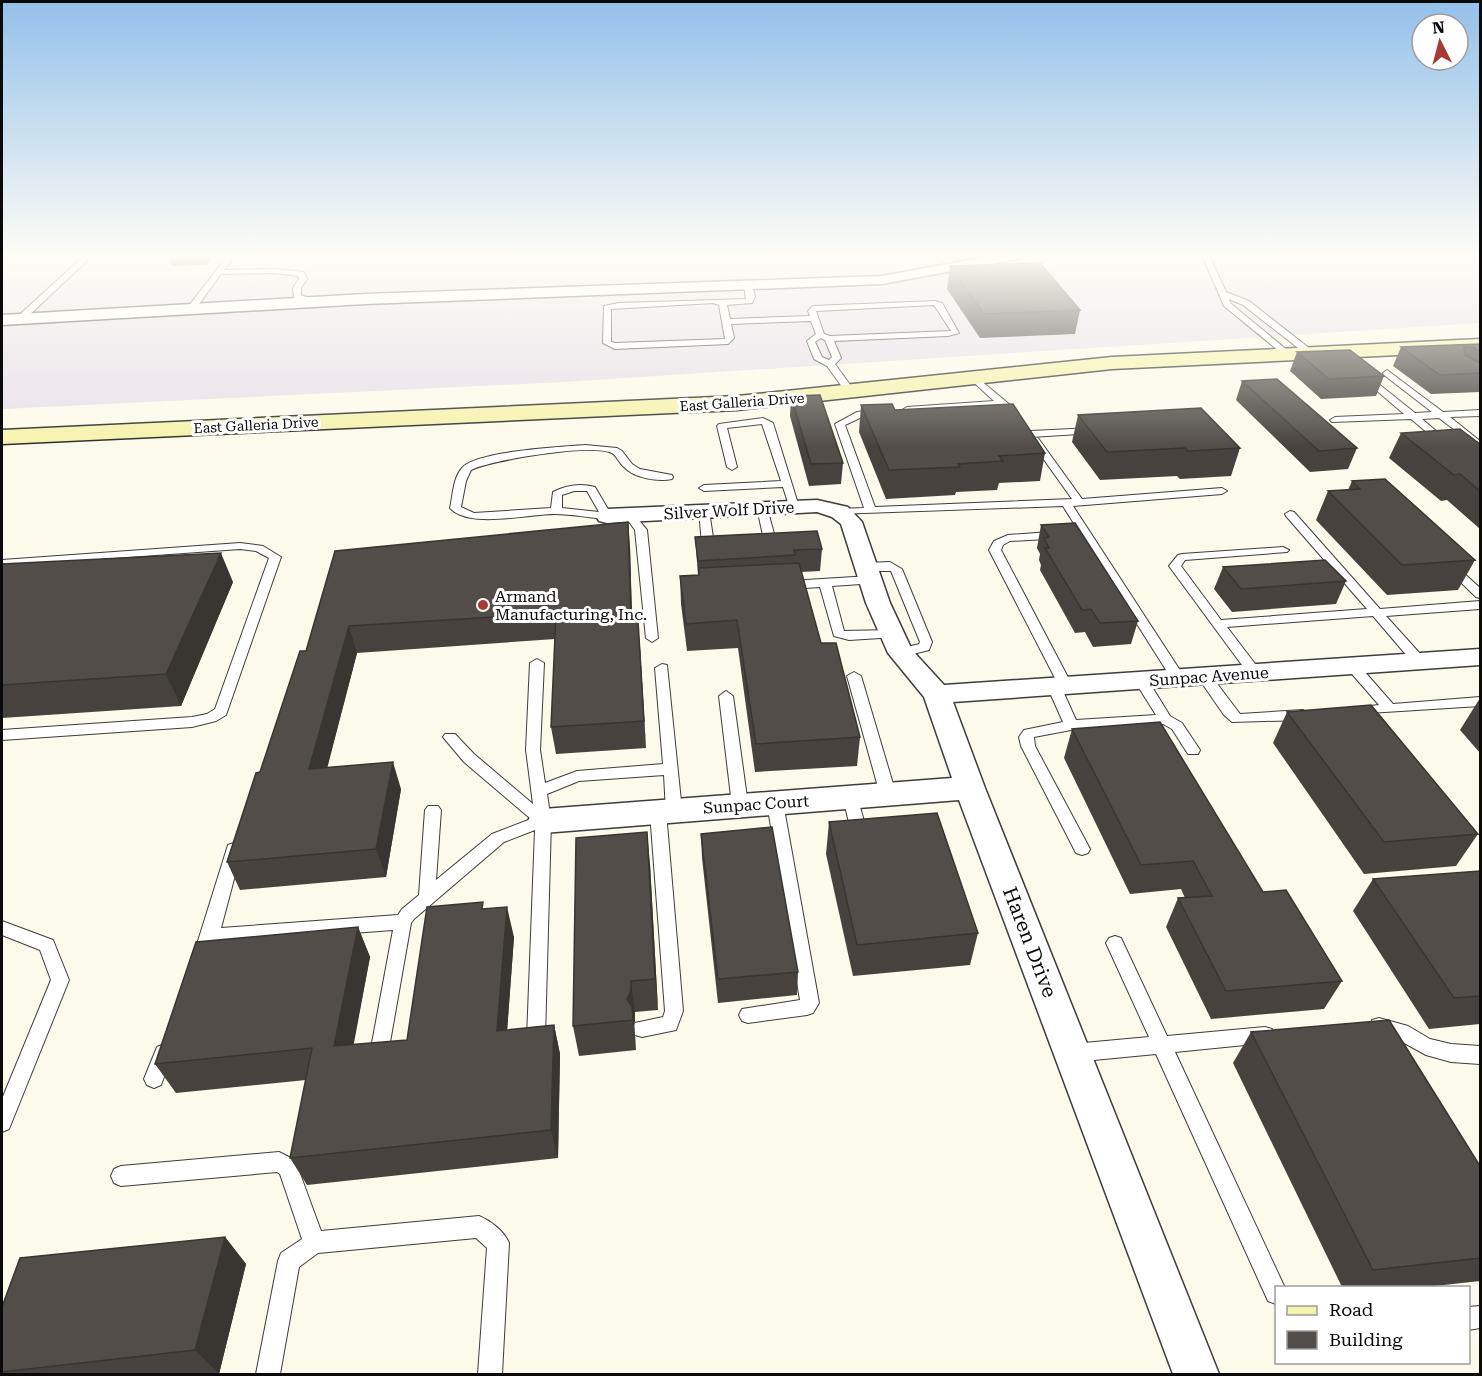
<svg xmlns="http://www.w3.org/2000/svg" width="1482" height="1376" font-family="'Roboto Serif',serif">
<style>
.industrial{fill:#e8dfe9}
.lines{fill:none;stroke-linecap:round;stroke-linejoin:round}
.service-casing{stroke:#3d3d3d;stroke-width:2}
.minor-casing{stroke:#3d3d3d;stroke-width:3}
.secondary-casing{stroke:#2c2c2c;stroke-width:3}
.service{fill:#fff;fill-rule:evenodd}
.minor{fill:#fff;fill-rule:evenodd}
.secondary{fill:#f5f3ad;fill-rule:evenodd}
.wall{fill:#47423e}
.shaded-wall{fill:#393632}
.building{fill:#524d48;stroke:#393632;stroke-width:1.5}
.poi-dot{fill:#a83a35;stroke:#fff;stroke-width:2}
.labels{text-anchor:middle;stroke-width:6;stroke-linejoin:round;paint-order:stroke}
.far-street-label{font-size:14px;fill:#0a0a0a;stroke:#fff}
.street-label{font-size:16px;fill:#0a0a0a;stroke:#fff}
.poi-label{font-size:16px;fill:#0a0a0a;stroke:#fff;text-anchor:start}
.near-street-label{font-size:20px;fill:#0a0a0a;stroke:#fff}
</style>
<rect width="100%" height="100%" fill="#fcfaea"/>
<path class="industrial" d="M 2,255 L 1480,255 L 1480,323 L 563,382 L 2,409 Z"/>
<g class="lines">
<defs>
<path id="service" d="M 85,255 L 93,255 L 23,321 L 17,321 L 17,317 Z
M 228,255 L 235,255 L 224,270 L 275,269 L 304,272 L 307,279 L 301,288 L 301,295 L 317,301 L 313,303 L 294,298 L 293,288 L 299,279 L 298,276 L 275,273 L 221,274 L 194,311 L 188,311 L 188,307 Z
M 1202,255 L 1209,255 L 1226,292 L 1249,301 L 1313,351 L 1313,355 L 1307,355 L 1243,305 L 1229,299 L 1230,303 L 1292,354 L 1285,356 L 1224,306 Z
M 748,283 L 752,285 L 755,297 L 752,303 L 727,305 L 730,319 L 810,316 L 808,311 L 813,306 L 935,301 L 942,303 L 959,333 L 948,336 L 834,341 L 841,358 L 835,364 L 856,393 L 851,396 L 848,395 L 827,366 L 814,359 L 807,341 L 816,334 L 811,321 L 731,324 L 734,338 L 728,344 L 615,349 L 603,343 L 604,306 L 619,303 L 746,299 L 744,285 ZM 713,303 L 719,305 L 725,339 L 616,343 L 611,342 L 611,309 ZM 934,305 L 951,331 L 830,336 L 824,334 L 816,311 ZM 821,338 L 825,340 L 832,357 L 829,360 L 822,357 L 815,342 Z
M 1387,370 L 1443,412 L 1480,410 L 1480,416 L 1450,417 L 1480,441 L 1480,448 L 1477,447 L 1439,418 L 1422,419 L 1448,441 L 1448,445 L 1442,445 L 1411,419 L 1332,422 L 1330,420 L 1335,417 L 1404,414 L 1362,378 L 1362,374 L 1365,373 L 1415,413 L 1432,412 L 1384,375 L 1383,373 Z
M 973,374 L 1010,405 L 1010,409 L 1004,409 L 1000,406 L 907,413 L 902,410 L 907,407 L 994,401 L 970,379 L 969,377 Z
M 878,409 L 881,410 L 881,414 L 862,417 L 845,425 L 875,507 L 1072,499 L 1030,440 L 1035,437 L 1038,438 L 1082,499 L 1222,488 L 1227,491 L 1222,494 L 1073,506 L 1185,678 L 1178,682 L 1173,681 L 1082,537 L 1010,541 L 1003,545 L 1001,550 L 1072,685 L 1070,688 L 1062,689 L 1076,720 L 1156,715 L 1134,680 L 1141,676 L 1146,677 L 1170,716 L 1182,723 L 1200,750 L 1198,754 L 1188,754 L 1172,729 L 1163,724 L 1071,730 L 1034,737 L 1035,746 L 1090,849 L 1088,853 L 1082,855 L 1076,853 L 1021,746 L 1019,737 L 1024,730 L 1063,722 L 1047,686 L 1049,683 L 1057,682 L 989,550 L 994,541 L 1008,535 L 1078,530 L 1063,506 L 836,514 L 836,510 L 840,509 L 864,508 L 835,424 L 857,412 Z
M 763,418 L 773,423 L 799,507 L 798,509 L 790,509 L 783,487 L 704,491 L 699,488 L 704,485 L 781,481 L 762,424 L 727,428 L 737,467 L 732,470 L 727,467 L 717,426 L 719,424 Z
M 1092,428 L 1097,431 L 1095,433 L 1031,437 L 1026,434 L 1031,431 Z
M 585,445 L 617,448 L 622,451 L 632,464 L 640,469 L 672,475 L 673,477 L 672,479 C 658,482 634,478 624,467 C 619,463 617,456 612,453 C 591,443 492,460 471,470 L 466,481 L 461,507 L 474,513 L 551,508 L 553,492 C 567,485 580,483 595,487 L 612,516 L 607,519 C 590,518 572,514 555,514 C 528,514 469,529 450,508 C 453,495 453,478 462,468 C 477,451 561,447 585,445 ZM 574,491 L 587,491 L 599,512 L 562,508 L 562,495 Z
M 762,505 L 767,508 L 776,541 L 768,549 L 764,550 L 758,547 L 764,540 L 757,508 Z
M 704,508 L 709,511 L 714,544 L 719,547 L 719,551 L 706,550 L 702,544 L 699,511 Z
M 1290,511 L 1294,512 L 1380,609 L 1480,601 L 1480,609 L 1386,616 L 1424,658 L 1426,661 L 1419,665 L 1414,664 L 1373,616 L 1227,627 L 1262,673 L 1255,677 L 1250,676 L 1169,566 L 1178,555 L 1182,554 L 1283,547 L 1289,550 L 1287,552 L 1185,560 L 1181,566 L 1221,620 L 1367,609 L 1286,516 L 1285,514 Z
M 629,512 L 633,513 L 647,530 L 658,638 L 652,642 L 646,638 L 635,530 L 624,515 Z
M 240,543 L 263,546 L 281,557 L 226,715 L 216,721 L 192,727 L 2,740 L 2,730 L 192,717 L 207,714 L 215,709 L 269,558 L 256,551 L 240,549 L 2,566 L 2,560 Z
M 890,562 L 902,569 L 932,642 L 929,650 L 901,657 L 895,653 L 896,650 L 919,644 L 920,642 L 891,571 L 866,571 L 860,567 L 866,563 Z
M 1451,563 L 1455,565 L 1480,588 L 1480,598 L 1476,597 L 1447,569 L 1445,567 Z
M 871,576 L 875,577 L 877,580 L 875,583 L 832,586 L 844,631 L 892,630 L 896,631 L 898,634 L 896,637 L 849,640 L 834,636 L 820,587 L 789,589 L 783,585 L 789,581 Z
M 537,659 L 544,663 L 540,750 L 545,783 L 577,771 L 663,764 L 655,668 L 662,664 L 667,665 L 682,811 L 679,815 L 669,815 L 666,811 L 664,775 L 579,781 L 547,794 L 551,821 L 545,1038 L 543,1044 L 536,1046 L 529,1044 L 527,1038 L 535,830 L 504,842 L 414,919 L 411,923 L 386,1065 L 379,1068 L 372,1065 L 369,1059 L 393,930 L 216,943 L 208,962 L 202,964 L 196,962 L 193,957 L 228,845 L 234,843 L 240,845 L 242,849 L 221,928 L 398,915 L 402,909 L 419,895 L 425,810 L 428,806 L 438,806 L 441,810 L 436,880 L 492,834 L 531,819 L 464,762 L 443,737 L 445,734 L 455,734 L 474,754 L 533,804 L 526,750 L 530,663 Z
M 1352,662 L 1357,663 L 1393,704 L 1480,697 L 1480,706 L 1353,714 L 1351,711 L 1353,708 L 1379,705 L 1345,666 Z
M 854,672 L 861,676 L 896,794 L 893,798 L 883,798 L 880,794 L 847,676 Z
M 1204,672 L 1209,673 L 1240,714 L 1303,710 L 1310,715 L 1303,720 L 1232,722 L 1224,715 L 1197,676 Z
M 726,691 L 733,696 L 748,805 L 745,809 L 735,809 L 732,805 L 719,696 Z
M 851,791 L 856,793 L 864,821 L 873,823 L 875,827 L 873,831 L 860,834 L 854,832 L 849,823 L 843,797 L 846,793 Z
M 775,797 L 780,799 L 783,803 L 819,1003 L 813,1013 L 807,1015 L 748,1023 L 742,1021 L 739,1015 L 742,1009 L 800,1000 L 767,803 L 770,799 Z
M 658,806 L 663,808 L 666,812 L 683,1011 L 676,1030 L 642,1037 L 635,1035 L 633,1029 L 635,1023 L 663,1017 L 665,1011 L 650,812 L 653,808 Z
M 2,921 L 53,940 L 69,980 L 9,1129 L 2,1132 L 2,1099 L 51,980 L 40,950 L 2,935 Z
M 1115,936 L 1121,938 L 1167,1036 L 1265,1027 L 1272,1029 L 1274,1035 L 1272,1041 L 1265,1043 L 1175,1052 L 1285,1288 L 1276,1288 L 1276,1304 L 1268,1301 L 1156,1054 L 1073,1062 L 1066,1059 L 1064,1053 L 1066,1047 L 1073,1044 L 1149,1037 L 1106,943 L 1109,938 Z
M 1379,1018 L 1408,1026 L 1430,1039 L 1451,1044 L 1480,1046 L 1480,1064 L 1451,1062 L 1426,1055 L 1397,1039 L 1372,1032 L 1370,1026 L 1372,1020 Z
M 164,1044 L 171,1047 L 173,1053 L 161,1085 L 154,1088 L 147,1085 L 144,1079 L 157,1047 Z
M 279,1152 L 295,1160 L 321,1231 L 479,1216 C 491,1221 504,1231 509,1243 L 502,1374 L 478,1374 L 487,1248 L 476,1238 L 318,1253 L 299,1267 L 280,1374 L 256,1374 L 278,1261 L 281,1253 L 302,1239 L 280,1174 L 277,1172 L 121,1186 L 114,1183 L 111,1176 L 114,1169 L 121,1166 Z
M 1480,1306 L 1480,1328 L 1468,1330 L 1468,1307 Z"/>
<path id="minor" d="M 997,255 L 1025,255 L 1018,259 L 882,284 L 365,304 L 2,325 L 2,315 L 365,294 L 882,276 Z
M 817,500 L 848,507 L 862,522 L 890,603 L 912,650 L 944,685 L 1480,649 L 1480,665 L 953,702 L 985,788 L 1219,1374 L 1173,1374 L 959,800 L 543,833 L 532,829 L 528,821 L 532,813 L 543,809 L 952,778 L 924,697 L 888,653 L 866,603 L 841,524 L 832,517 L 817,512 L 607,523 L 599,521 L 596,516 L 599,511 L 607,509 Z"/>
<path id="secondary" d="M 1480,339 L 1480,351 L 1112,369 L 737,410 L 2,444 L 2,430 L 737,396 L 1112,357 Z"/>
</defs>
<use href="#service" class="service-casing"/>
<use href="#minor" class="minor-casing"/>
<use href="#secondary" class="secondary-casing"/>
<use href="#service" class="service"/>
<use href="#minor" class="minor"/>
<use href="#secondary" class="secondary"/>
</g>
<path class="wall" d="M 168,255 L 215,255 L 206,265 L 172,266 Z
M 950,266 L 1080,310 L 1075,334 L 980,338 L 947,289 Z
M 1480,344 L 1480,392 L 1431,394 L 1393,366 L 1401,347 Z
M 1297,352 L 1384,376 L 1376,396 L 1321,399 L 1290,371 Z
M 1242,381 L 1357,448 L 1348,469 L 1310,472 L 1236,400 Z
M 791,396 L 843,463 L 841,484 L 809,486 L 790,416 Z
M 861,405 L 895,410 L 1045,453 L 1040,481 L 999,483 L 997,490 L 956,492 L 955,495 L 886,499 L 859,432 Z
M 1078,415 L 1240,448 L 1231,476 L 1180,479 L 1177,476 L 1100,480 L 1072,442 Z
M 1401,433 L 1480,444 L 1480,529 L 1447,500 L 1441,501 L 1389,458 Z
M 1352,481 L 1475,560 L 1458,590 L 1387,595 L 1316,520 L 1328,491 L 1348,490 Z
M 1041,525 L 1138,621 L 1131,644 L 1093,647 L 1085,632 L 1075,633 L 1040,570 L 1041,565 L 1039,560 L 1040,554 L 1037,548 Z
M 695,537 L 822,549 L 820,571 L 801,572 L 821,643 L 860,737 L 857,766 L 755,772 L 738,648 L 687,651 L 681,604 L 680,576 L 698,575 Z
M 630,547 L 632,621 L 640,647 L 646,748 L 556,754 L 551,727 L 555,639 L 357,653 L 327,767 L 401,789 L 386,877 L 240,890 L 227,862 L 306,651 L 335,551 Z
M 2,564 L 233,582 L 181,706 L 2,718 Z
M 1223,567 L 1346,581 L 1336,604 L 1232,612 L 1214,589 Z
M 1480,698 L 1480,753 L 1460,730 Z
M 1287,712 L 1478,834 L 1456,866 L 1364,874 L 1273,743 Z
M 1072,729 L 1342,981 L 1324,1009 L 1211,1019 L 1166,927 L 1178,898 L 1185,898 L 1181,889 L 1130,894 L 1064,758 Z
M 829,822 L 978,933 L 970,965 L 853,976 L 826,854 Z
M 701,834 L 798,972 L 797,995 L 718,1003 L 702,858 Z
M 650,864 L 658,1010 L 635,1012 L 635,1021 L 634,1023 L 636,1050 L 579,1056 L 573,1026 Z
M 1480,871 L 1480,1024 L 1429,1029 L 1353,911 L 1373,879 Z
M 484,909 L 514,937 L 507,1030 L 554,1025 L 560,1054 L 558,1158 L 307,1185 L 290,1158 L 306,1080 L 176,1093 L 155,1064 L 358,927 L 370,957 L 353,1045 L 407,1040 Z
M 1251,1032 L 1480,1166 L 1480,1281 L 1426,1287 L 1342,1287 L 1233,1063 Z
M 225,1237 L 246,1264 L 219,1374 L 2,1374 L 2,1307 Z"/>
<path class="shaded-wall" d="M 202,255 L 215,255 L 206,265 Z
M 628,522 L 630,547 L 633,647 L 631,621 Z
M 221,553 L 233,582 L 181,706 L 166,674 Z
M 638,621 L 640,647 L 646,748 L 644,721 Z
M 349,626 L 357,653 L 320,796 L 309,769 Z
M 393,762 L 401,789 L 386,877 L 376,849 Z
M 647,832 L 650,864 L 658,1010 L 655,979 Z
M 507,907 L 514,937 L 505,1060 L 497,1031 Z
M 358,927 L 370,957 L 348,1075 L 334,1046 Z
M 631,981 L 635,1012 L 635,1021 L 634,1023 L 636,1050 L 633,1020 L 627,999 Z
M 554,1025 L 560,1054 L 558,1158 L 551,1130 Z
M 225,1237 L 246,1264 L 219,1374 L 195,1350 Z"/>
<path class="building" d="M 1040,263 L 1080,310 L 984,314 L 950,266 Z
M 1480,344 L 1480,352 L 1473,347 L 1464,347 L 1465,355 L 1480,363 L 1480,373 L 1440,375 L 1401,347 Z
M 1350,350 L 1384,376 L 1329,379 L 1297,352 Z
M 1277,379 L 1357,448 L 1319,451 L 1242,381 Z
M 820,395 L 843,463 L 811,464 L 791,396 Z
M 892,404 L 895,410 L 1013,404 L 1045,453 L 999,456 L 1003,461 L 958,464 L 960,467 L 889,470 L 861,405 Z
M 1201,408 L 1240,448 L 1188,451 L 1185,448 L 1107,452 L 1078,415 Z
M 1460,429 L 1480,444 L 1480,491 L 1460,474 L 1454,475 L 1401,433 Z
M 1385,479 L 1475,560 L 1402,565 L 1328,491 L 1360,489 L 1352,481 Z
M 628,522 L 631,621 L 638,621 L 644,721 L 551,727 L 556,613 L 349,626 L 309,769 L 393,762 L 376,849 L 227,862 L 256,773 L 260,772 L 300,651 L 306,651 L 335,551 Z
M 1075,523 L 1138,621 L 1100,623 L 1091,609 L 1082,610 L 1045,548 L 1049,548 L 1044,538 L 1049,537 L 1041,525 Z
M 817,531 L 822,549 L 794,550 L 795,555 L 698,561 L 695,537 Z
M 221,553 L 166,674 L 2,685 L 2,564 Z
M 1325,560 L 1346,581 L 1241,589 L 1223,567 Z
M 799,563 L 821,643 L 836,643 L 860,737 L 756,744 L 737,620 L 686,624 L 680,576 L 699,575 L 699,568 Z
M 1371,705 L 1478,834 L 1384,842 L 1287,712 Z
M 1160,722 L 1263,892 L 1286,890 L 1342,981 L 1226,991 L 1178,898 L 1212,896 L 1193,861 L 1141,865 L 1072,729 Z
M 937,813 L 978,933 L 857,945 L 829,822 Z
M 772,827 L 798,972 L 718,979 L 701,834 Z
M 647,832 L 655,979 L 631,981 L 631,990 L 627,999 L 632,1007 L 633,1020 L 573,1026 L 576,838 Z
M 1480,871 L 1480,996 L 1454,998 L 1373,879 Z
M 483,902 L 482,909 L 507,907 L 497,1031 L 554,1025 L 551,1130 L 290,1158 L 312,1048 L 155,1064 L 196,942 L 358,927 L 334,1046 L 407,1040 L 427,907 Z
M 1389,1020 L 1480,1166 L 1480,1258 L 1373,1270 L 1251,1032 Z
M 225,1237 L 195,1350 L 2,1372 L 2,1307 L 20,1258 Z"/>
<linearGradient id="sky" x2="0" y2="1"><stop stop-color="#93c0ea"/><stop offset="0.57" stop-color="#fefdf6"/><stop offset="1" stop-color="#fefdf6" stop-opacity="0"/></linearGradient>
<rect width="1482" height="447" fill="url(#sky)"/>
<circle class="poi-dot" cx="483" cy="605" r="6"/>
<g class="labels">
<g class="far-street-label">
<text transform="translate(742 402) rotate(-4)" y="5">East Galleria Drive</text>
<text transform="translate(256 425) rotate(-3)" y="5">East Galleria Drive</text>
</g>
<g class="street-label">
<text transform="translate(729 510) rotate(-3)" y="6">Silver Wolf Drive</text>
<text transform="translate(1209 676) rotate(-4)" y="6">Sunpac Avenue</text>
<text transform="translate(756 804) rotate(-4)" y="6">Sunpac Court</text>
</g>
<g class="poi-label">
<text x="495" y="602">Armand<tspan x="495" dy="18">Manufacturing, Inc.</tspan></text>
</g>
<g class="near-street-label">
<text transform="translate(1030 942) rotate(69)" y="7">Haren Drive</text>
</g>
</g>
<rect width="1482" height="1376" fill="none" stroke="#0a0a0a" stroke-width="6"/>
<rect x="1275" y="1286" width="195" height="78" fill="#ffffff" stroke="#9d9d9d" stroke-width="1.5"/>
<rect x="1287" y="1306" width="30" height="9" fill="#f5f3ad" stroke="#9d9d9d" stroke-width="1.5"/>
<text x="1329" y="1316" font-size="18" fill="#0a0a0a">Road</text>
<rect x="1287" y="1331" width="30" height="18" fill="#524d48" stroke="#9d9d9d" stroke-width="1.5"/>
<text x="1329" y="1346" font-size="18" fill="#0a0a0a">Building</text>
<g transform="translate(1440 42) rotate(354)"><circle r="28" fill="#ffffff" stroke="#9d9d9d" stroke-width="1.5"/>
<path d="M0-4.5L10 22L0 15L-10 22Z" fill="#a83a35"/>
<text y="-9" font-size="16" font-weight="bold" text-anchor="middle" fill="#0a0a0a">N</text>
</g>
</svg>
